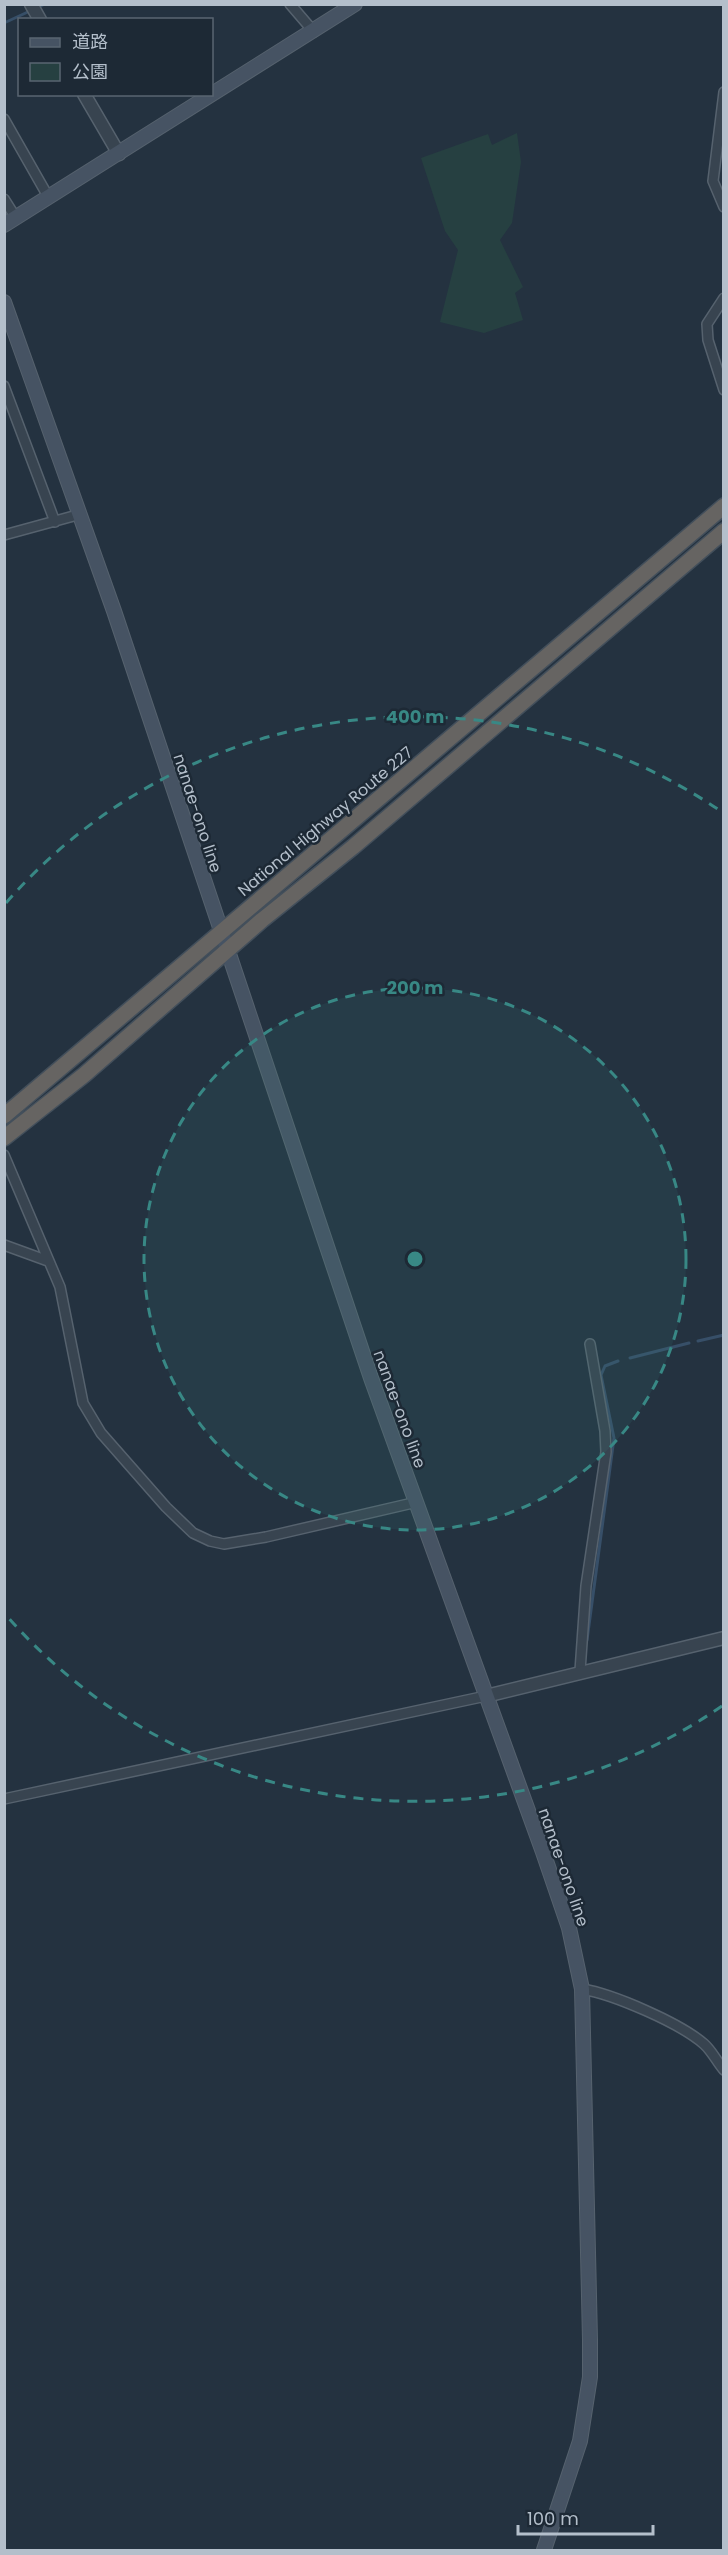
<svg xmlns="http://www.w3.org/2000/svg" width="728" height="2555" font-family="Poppins,'Noto Sans JP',sans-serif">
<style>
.green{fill:#264041}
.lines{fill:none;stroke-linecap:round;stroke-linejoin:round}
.stream{stroke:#374f68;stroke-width:3}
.minor-casing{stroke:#56626e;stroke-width:12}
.tertiary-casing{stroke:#56626e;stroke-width:15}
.secondary-casing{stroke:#56626e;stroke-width:16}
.trunk-casing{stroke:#434f5b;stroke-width:18}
.minor{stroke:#384450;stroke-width:9}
.tertiary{stroke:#384450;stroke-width:12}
.secondary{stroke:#465363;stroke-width:14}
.trunk{stroke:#666462;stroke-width:15}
.ring{fill:none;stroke:#388885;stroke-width:3;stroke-dasharray:10 8}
.labels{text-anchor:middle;stroke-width:5;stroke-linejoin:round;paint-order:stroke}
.street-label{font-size:16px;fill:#b4bfcb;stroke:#1d2935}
.centre{fill:#388885;stroke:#1d2935;stroke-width:3}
.ring-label{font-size:18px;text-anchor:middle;font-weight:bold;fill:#388885;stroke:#1d2935;stroke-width:5;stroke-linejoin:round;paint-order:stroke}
</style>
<rect width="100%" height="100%" fill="#243240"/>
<path class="green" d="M 517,133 L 521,162 L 512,223 L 500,240 L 523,287 L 515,293 L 523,320 L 484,333 L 440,322 L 458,250 L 445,231 L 421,158 L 488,134 L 492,145 Z"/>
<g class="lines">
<path class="stream" d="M 36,8 L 45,4
M 4,23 L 30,11
M 698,1341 L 724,1335
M 630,1358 L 689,1343
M 587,1640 L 614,1438 L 601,1375 L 605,1366 L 618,1361"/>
<defs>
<path id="minor" d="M 290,4 L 314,32
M 724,92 L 713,181 L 724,207
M 4,119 L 49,198
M 4,199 L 16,218
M 724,298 L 707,324 L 708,340 L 724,390
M 4,386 L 55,522
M 4,535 L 81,514
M 4,1155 L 60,1287 L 83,1403 L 101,1433 L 166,1507 L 193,1533 L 210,1541 L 224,1544 L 266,1537 L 417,1502
M 4,1245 L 48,1261
M 580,1671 L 586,1586 L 606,1452 L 605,1431 L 590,1344
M 4,1799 L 486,1696
M 582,1989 C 613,1994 680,2023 704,2044 C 712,2051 717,2062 724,2070"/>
<path id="tertiary" d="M 31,4 L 40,20
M 84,94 L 119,154
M 486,1696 L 724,1638"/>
<path id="secondary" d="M 4,225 L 355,4
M 4,302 L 114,611 L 371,1378 L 543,1852 L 569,1928 L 582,1989 L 590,2340 L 590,2377 L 580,2441 L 544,2550"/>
<path id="trunk" d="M 4,1116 L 724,506
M 4,1138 L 84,1075 L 262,920 L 353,847 L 724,531"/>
</defs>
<use href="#minor" class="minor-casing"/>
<use href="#tertiary" class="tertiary-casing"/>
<use href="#secondary" class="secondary-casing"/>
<use href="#trunk" class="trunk-casing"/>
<use href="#minor" class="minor"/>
<use href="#tertiary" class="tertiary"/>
<use href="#secondary" class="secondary"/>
<use href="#trunk" class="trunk"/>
</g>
<circle cx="415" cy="1259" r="271" fill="#388885" fill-opacity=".12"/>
<g class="ring">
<circle cx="415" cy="1259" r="271"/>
<path d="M722 1706A542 542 0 0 1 6 1615M6 903A542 542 0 0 1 722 812"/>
</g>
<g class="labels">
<g class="street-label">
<text transform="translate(198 813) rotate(72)" y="6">nanae-ono line</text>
<text transform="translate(325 821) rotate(-40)" y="6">National Highway Route 227</text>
<text transform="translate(400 1409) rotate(70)" y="6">nanae-ono line</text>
<text transform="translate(564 1867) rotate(71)" y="6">nanae-ono line</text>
</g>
</g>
<circle cx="415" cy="1259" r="9" class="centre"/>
<g class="ring-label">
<text x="415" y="723">400 m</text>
<text x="415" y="994">200 m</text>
</g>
<rect width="728" height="2555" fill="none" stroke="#b4bfcb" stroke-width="12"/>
<rect x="18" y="18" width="195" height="78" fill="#1d2935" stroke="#596571" stroke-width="1.5"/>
<rect x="30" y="38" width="30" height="9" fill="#465363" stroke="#596571" stroke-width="1.5"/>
<text x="72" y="48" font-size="18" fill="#b4bfcb">道路</text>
<rect x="30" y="63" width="30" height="18" fill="#264041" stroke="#596571" stroke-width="1.5"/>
<text x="72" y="78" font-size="18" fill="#b4bfcb">公園</text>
<path d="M518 2525v9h135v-9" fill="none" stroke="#b4bfcb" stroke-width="3"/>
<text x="527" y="2525" font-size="18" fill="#b4bfcb" stroke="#1d2935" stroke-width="4.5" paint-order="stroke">100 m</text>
</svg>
